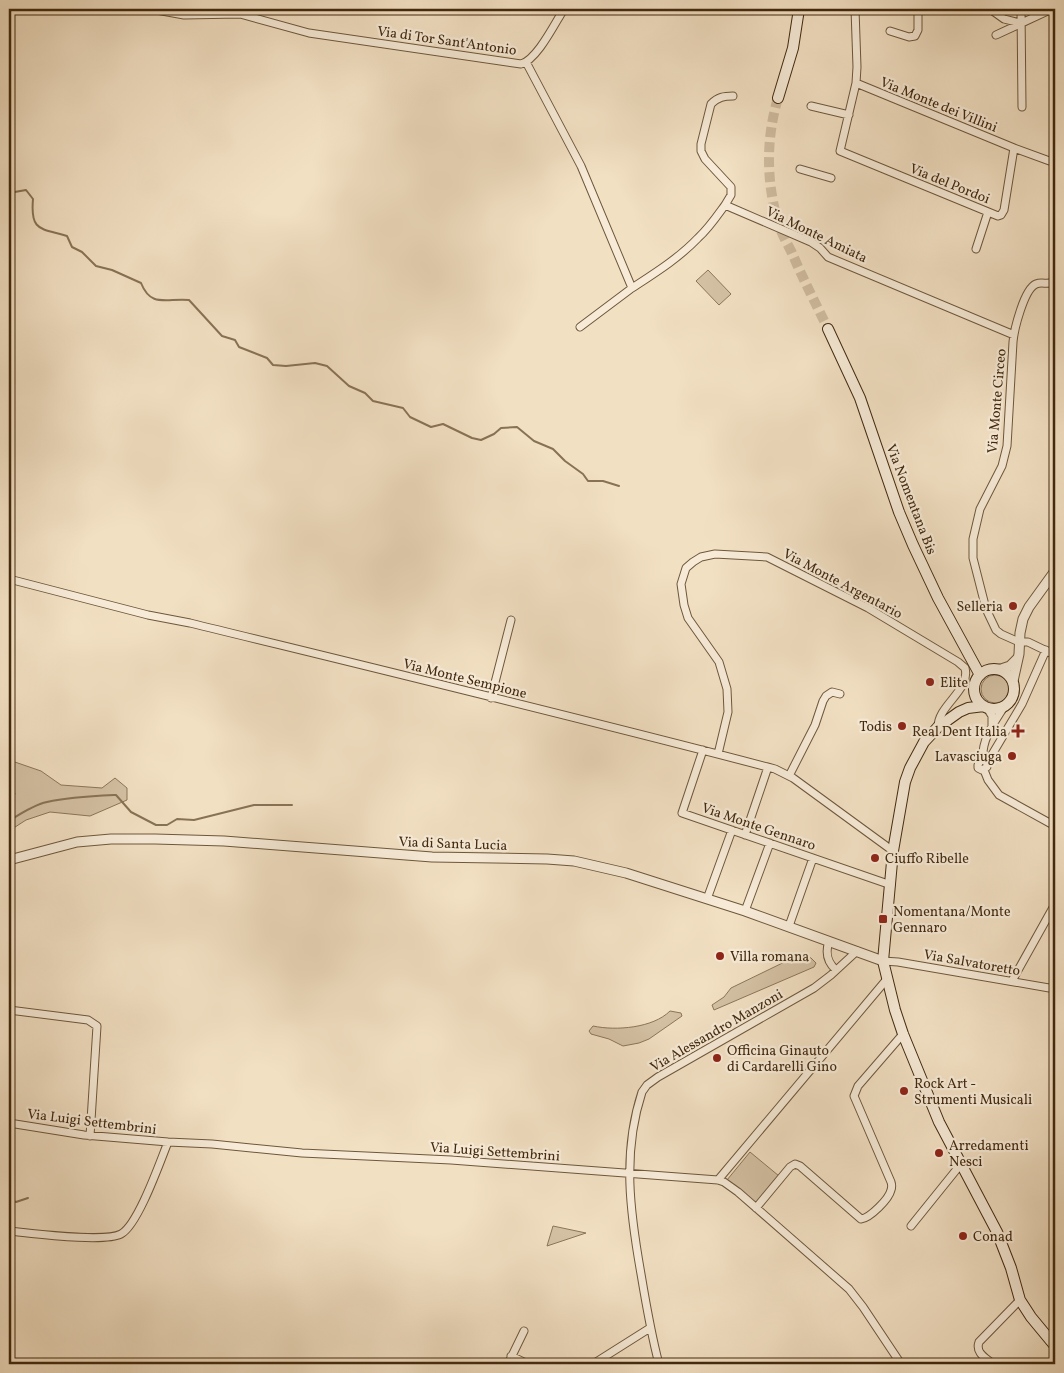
<svg xmlns="http://www.w3.org/2000/svg" width="1064" height="1373" font-family="Vollkorn,serif">
<style>
.green{fill:#d4c1a4;stroke:#8b7559}
.lines{fill:none;stroke-linecap:round;stroke-linejoin:round}
.stream{stroke:#887255;stroke-width:2}
.secondary-tunnel{stroke:#cfbb9f;stroke-width:10;stroke-dasharray:10 5;stroke-linecap:butt}
.minor-casing{stroke:#6e573b;stroke-width:9}
.tertiary-casing{stroke:#6e573b;stroke-width:11}
.secondary-casing{stroke:#42290e;stroke-width:12}
.minor{stroke:#f7ebd8;stroke-width:7}
.tertiary{stroke:#f7ebd8;stroke-width:9}
.secondary{stroke:#f7ebd8;stroke-width:10}
.poi-dot{fill:#8f2418;stroke:#f7ebd8;stroke-width:2}
.labels{text-anchor:middle;stroke-width:4.5;stroke-linejoin:round;paint-order:stroke}
.street-label{font-size:14px;fill:#42290e;stroke:#f7ebd8}
.poi-label{font-size:14px;fill:#42290e;stroke:#f7ebd8;text-anchor:start}
</style>
<rect width="100%" height="100%" fill="#f2e0c3"/>
<filter id="stains"><feTurbulence type="fractalNoise" baseFrequency=".004" numOctaves="4"/><feColorMatrix values="0 0 0 0 .2 0 0 0 0 .09 0 0 0 0 .02 0 0 0 .5 -.17"/></filter>
<radialGradient id="worn" r=".72"><stop offset=".6" stop-color="#630" stop-opacity="0"/><stop offset="1" stop-color="#630" stop-opacity=".3"/></radialGradient>
<path class="green" d="M 708,270 L 731,294 L 719,305 L 696,281 Z
M981 689a14 14 0 1 1 28 0a14 14 0 1 1-28 0Z
M 9,760 L 41,771 L 61,785 L 102,788 L 115,778 L 127,788 L 127,800 L 90,816 L 50,812 L 26,820 L 9,831 L 9,810 L 12,808 L 15,793 L 9,787 Z
M 801,954 L 811,958 L 816,963 L 814,967 L 714,1010 L 712,1005 L 724,997 L 731,988 Z
M 670,1011 L 681,1013 L 682,1016 L 649,1039 L 639,1043 L 623,1046 L 609,1039 L 591,1034 L 589,1031 L 593,1026 C 616,1031 653,1028 670,1011 Z
M 750,1152 L 779,1176 L 757,1204 L 727,1180 Z
M 553,1226 L 586,1233 L 547,1246 Z"/>
<g class="lines">
<path class="stream" d="M 9,193 L 26,190 L 33,199 C 30,232 41,228 67,236 L 72,247 L 82,252 L 96,266 L 112,270 L 141,283 C 151,308 166,298 189,300 L 222,336 L 235,340 L 239,347 L 267,358 L 273,365 L 286,366 L 315,363 L 327,366 L 349,386 L 365,393 L 373,401 L 403,408 L 410,417 L 431,427 L 443,424 L 472,438 L 481,440 L 494,434 L 501,428 L 517,427 L 534,441 L 553,449 L 565,461 L 583,474 L 588,481 L 603,481 L 619,486
M 9,821 C 20,814 33,805 47,802 C 69,797 94,796 116,795 L 131,812 L 156,825 L 167,825 L 177,819 L 194,820 L 254,805 L 292,805
M 9,1199 L 16,1202 L 28,1198"/>
<path class="secondary-tunnel" d="M 778,98 C 766,138 766,181 778,222 C 781,233 787,243 792,253 C 803,279 816,304 828,329"/>
<defs>
<path id="minor" d="M 151,9 L 184,15 L 240,14 L 309,33 L 521,64 C 537,60 555,23 564,9
M 855,9 L 857,67 L 856,83 L 840,151 L 998,216 L 1001,215 L 1004,210 L 1014,148 L 1055,163
M 990,9 L 1004,19 L 1020,23
M 1021,9 L 1022,107
M 890,31 L 909,37 L 915,36 L 918,30 L 918,9
M 996,35 L 1052,9
M 526,62 L 581,166 L 632,288 C 655,273 679,258 698,238 C 709,228 717,216 725,205 L 811,242 L 820,248 L 828,257 L 1014,335
M 856,83 L 1014,148
M 811,106 L 849,115
M 800,169 L 831,178
M 725,205 L 731,195 L 731,187 L 705,159 L 701,151 L 701,144 L 711,104 C 718,97 724,96 733,96
M 976,249 L 988,212
M 1055,281 C 1048,286 1043,281 1036,284 C 1024,289 1014,330 1013,342 L 1007,446 L 1002,466 L 980,509 L 973,539 L 973,558 L 986,609 L 996,630 L 1001,634 L 1019,642 L 1028,642 L 1055,655
M 580,327 L 632,288
M 9,579 L 148,615 L 190,623 C 386,671 581,718 775,769 L 793,778 L 893,851
M 491,698 L 511,620
M 987,708 L 992,716 L 992,726
M 703,750 L 682,813 L 891,885
M 718,754 L 728,712 L 727,689 L 719,662 L 688,618 L 684,605 L 681,584 L 686,568 L 693,562 L 701,557 L 715,554 L 767,557 L 868,608 L 958,662 L 965,668 C 971,690 938,705 938,727
M 983,760 C 981,740 994,723 1004,707
M 987,763 L 984,760 L 980,761 L 978,765 L 978,768 L 982,770 L 987,767 L 987,763 L 1022,704 L 1046,650
M 984,770 L 988,780 L 999,795 L 1055,826
M 789,776 L 815,725 L 823,701 L 826,696 L 832,692 L 840,694
M 745,835 L 768,767
M 707,899 L 732,830
M 745,911 L 770,843
M 789,926 L 813,858
M 829,941 C 825,953 827,962 836,970
M 883,961 L 898,962 L 1055,989
M 1012,981 L 1055,904
M 9,1010 L 88,1020 L 97,1026 L 90,1136
M 9,1123 L 84,1135 L 168,1142 L 212,1144 L 302,1153 L 451,1160 L 718,1180 L 724,1182 L 738,1192 L 849,1289 L 863,1307 L 901,1364
M 718,1180 L 887,979
M 756,1208 L 790,1167 L 795,1164 L 800,1166 L 861,1219 C 870,1218 889,1199 891,1190 C 892,1187 892,1185 891,1182 L 854,1096 L 858,1086 L 903,1034
M 911,1226 L 961,1164
M 9,1231 C 31,1233 104,1243 121,1234 C 138,1225 160,1162 168,1142
M 511,1356 L 528,1364
M 508,1364 L 524,1331
M 593,1364 L 650,1328
M 659,1364 C 651,1334 646,1304 641,1274 C 630,1212 622,1153 642,1092 L 647,1085 L 658,1077 L 814,988 L 831,975 L 857,951
M 993,1364 C 986,1358 975,1353 979,1342 L 1020,1300"/>
<path id="tertiary" d="M 1001,669 L 1010,666 L 1017,659
M 1013,681 L 1019,654 L 1020,633 L 1023,619 L 1029,607 L 1055,571
M 9,860 L 77,842 L 111,839 L 155,839 L 224,841 L 432,857 L 547,859 L 574,861 L 626,873 L 745,911 L 883,961"/>
<path id="secondary" d="M 778,98 L 793,48 L 799,9
M 828,329 L 860,398 L 899,512 L 913,545 L 938,598 L 980,675
M974 689a20 20 0 1 1 40 0a20 20 0 1 1-40 0Z
M 984,706 L 968,708 L 959,712 L 938,727 L 924,742 L 910,768 L 905,782 L 893,851 L 883,961 L 895,1010 L 903,1034 L 939,1122 L 997,1232 L 1011,1268 L 1020,1300 L 1031,1317 L 1055,1346"/>
</defs>
<use href="#minor" class="minor-casing"/>
<use href="#tertiary" class="tertiary-casing"/>
<use href="#secondary" class="secondary-casing"/>
<use href="#minor" class="minor"/>
<use href="#tertiary" class="tertiary"/>
<use href="#secondary" class="secondary"/>
</g>
<g class="poi-dot">
<circle cx="1013" cy="606" r="5"/>
<circle cx="930" cy="682" r="5"/>
<circle cx="902" cy="726" r="5"/>
<path d="M1015.5 723.5h5v5h5v5h-5v5h-5v-5h-5v-5h5z"/>
<circle cx="1012" cy="756" r="5"/>
<circle cx="875" cy="858" r="5"/>
<rect x="878" y="914" width="10" height="10" rx="2.5"/>
<circle cx="720" cy="956" r="5"/>
<circle cx="717" cy="1058" r="5"/>
<circle cx="904" cy="1091" r="5"/>
<circle cx="939" cy="1153" r="5"/>
<circle cx="963" cy="1236" r="5"/>
</g>
<g class="labels">
<g class="street-label">
<text transform="translate(447 40) rotate(8)" y="5">Via di Tor Sant'Antonio</text>
<text transform="translate(939 104) rotate(22)" y="5">Via Monte dei Villini</text>
<text transform="translate(950 183) rotate(22)" y="5">Via del Pordoi</text>
<text transform="translate(817 234) rotate(26)" y="5">Via Monte Amiata</text>
<text transform="translate(996 401) rotate(-85)" y="5">Via Monte Circeo</text>
<text transform="translate(912 499) rotate(69)" y="5">Via Nomentana Bis</text>
<text transform="translate(843 583) rotate(28)" y="5">Via Monte Argentario</text>
<text transform="translate(465 678) rotate(14)" y="5">Via Monte Sempione</text>
<text transform="translate(759 826) rotate(19)" y="5">Via Monte Gennaro</text>
<text transform="translate(453 843) rotate(2)" y="5">Via di Santa Lucia</text>
<text transform="translate(972 962) rotate(10)" y="5">Via Salvatoretto</text>
<text transform="translate(716 1030) rotate(-30)" y="5">Via Alessandro Manzoni</text>
<text transform="translate(92 1121) rotate(7)" y="5">Via Luigi Settembrini</text>
<text transform="translate(495 1151) rotate(4)" y="5">Via Luigi Settembrini</text>
</g>
<g class="poi-label">
<text x="1003" y="611" text-anchor="end">Selleria</text>
<text x="940" y="687">Elite</text>
<text x="892" y="731" text-anchor="end">Todis</text>
<text x="1007" y="736" text-anchor="end">Real Dent Italia</text>
<text x="1002" y="761" text-anchor="end">Lavasciuga</text>
<text x="885" y="863">Ciuffo Ribelle</text>
<text x="893" y="916">Nomentana/Monte<tspan x="893" dy="16">Gennaro</tspan></text>
<text x="730" y="961">Villa romana</text>
<text x="727" y="1055">Officina Ginauto<tspan x="727" dy="16">di Cardarelli Gino</tspan></text>
<text x="914" y="1088">Rock Art -<tspan x="914" dy="16">Strumenti Musicali</tspan></text>
<text x="949" y="1150">Arredamenti<tspan x="949" dy="16">Nesci</tspan></text>
<text x="973" y="1241">Conad</text>
</g>
</g>
<rect width="1064" height="1373" fill="none" stroke="#f2e0c3" stroke-width="30"/>
<rect x="10" y="10" width="1044" height="1353" fill="none" stroke="#42290e" stroke-width="2.5"/>
<rect x="15" y="15" width="1034" height="1343" fill="none" stroke="#42290e"/>
<rect width="100%" height="100%" filter="url(#stains)"/>
<rect width="100%" height="100%" fill="url(#worn)"/>
</svg>
